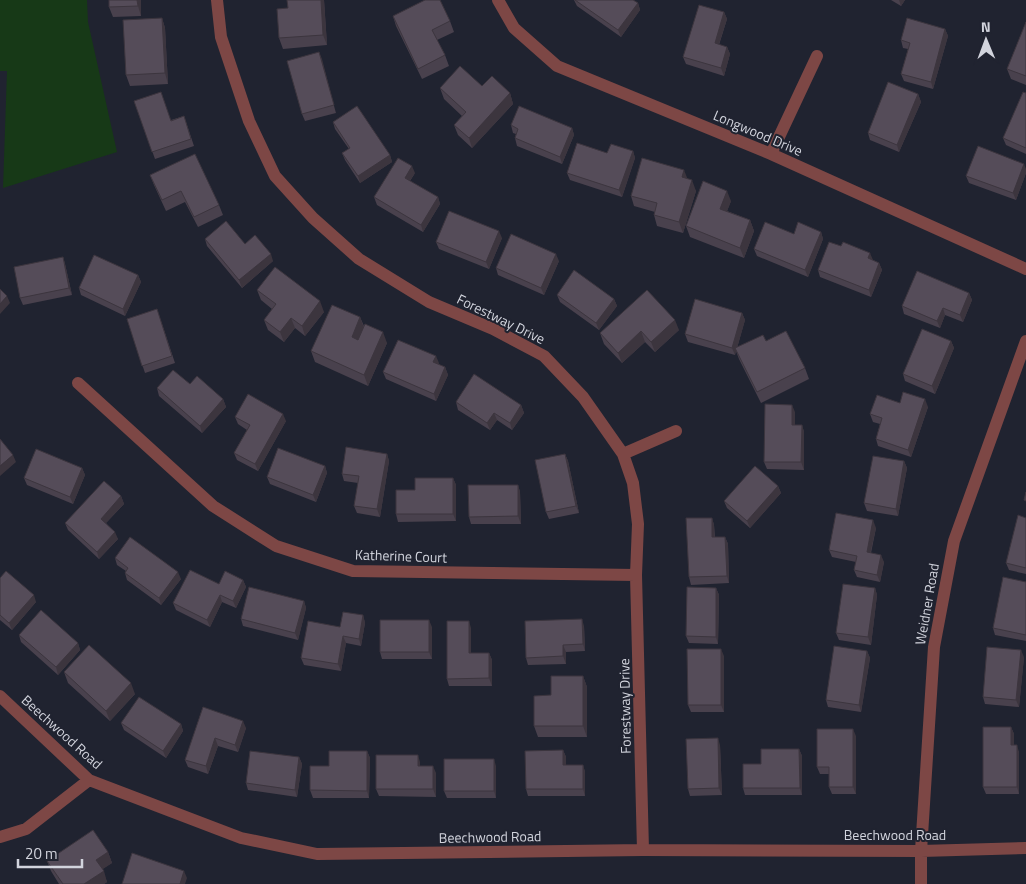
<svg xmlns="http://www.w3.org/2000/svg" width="1026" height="884" font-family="'Titillium Web',sans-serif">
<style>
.green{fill:#173917}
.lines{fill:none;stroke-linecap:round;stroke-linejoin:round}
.minor{stroke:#7d4745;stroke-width:12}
.wall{fill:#49414d}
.shaded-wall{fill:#3c353e}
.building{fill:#554c59;stroke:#3c353e}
.labels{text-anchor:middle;stroke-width:4;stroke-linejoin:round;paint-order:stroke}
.street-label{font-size:14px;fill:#d2d4dd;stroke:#202330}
</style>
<rect width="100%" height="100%" fill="#202330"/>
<path class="green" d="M 0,0 L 87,0 L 88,22 L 117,152 L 3,188 L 7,71 L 0,71 Z"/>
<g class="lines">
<path class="minor" d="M 217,0 L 221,37 L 249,121 L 275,176 L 313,218 L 359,259 L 429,302 L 493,329 L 544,356 L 583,397 L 623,454 L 633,483 L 638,524 L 636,575 L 643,850
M 498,0 L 514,28 L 557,66 L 771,154 L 1026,269
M 771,154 L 817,56
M 78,383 L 213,506 L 276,546 L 353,571 L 636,575
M 623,454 L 676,431
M 0,696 L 89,780 L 241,838 L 317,854 L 643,850 L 921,851 L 1026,848
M 0,837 L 26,829 L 89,780
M 921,884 L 921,851 L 934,647 L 954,541 L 1026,341"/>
</g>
<path class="wall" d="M 141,0 L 141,16 L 113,17 L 109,7 Z
M 287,0 L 324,0 L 327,45 L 283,49 L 279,38 L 288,8 Z
M 574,0 L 633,0 L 638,3 L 640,10 L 621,37 L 577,6 Z
M 891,0 L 905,0 L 901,6 Z
M 724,12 L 727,19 L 719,45 L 727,47 L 730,54 L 724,76 L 686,64 L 683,57 Z
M 393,16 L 450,21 L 454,32 L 437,40 L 445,55 L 449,66 L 422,79 L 396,26 Z
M 162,18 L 165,28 L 168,84 L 130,86 L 126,75 Z
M 1026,22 L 1026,85 L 1011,79 L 1007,69 Z
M 945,29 L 948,36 L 933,89 L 904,81 L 901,74 L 908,49 L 903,48 L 901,40 Z
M 319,52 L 336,113 L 305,121 L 302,114 Z
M 482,86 L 510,93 L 513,104 L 472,148 L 458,135 L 454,125 L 462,116 L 444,99 L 440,88 Z
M 1026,93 L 1026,154 L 1006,145 L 1003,138 Z
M 918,94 L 921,102 L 899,152 L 870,140 L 868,133 Z
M 134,101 L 171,120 L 184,116 L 194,146 L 155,159 Z
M 333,122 L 390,155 L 392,162 L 360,183 L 345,160 L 342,153 L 349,149 L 335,129 Z
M 511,125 L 572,128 L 574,135 L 562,164 L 517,146 L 515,138 L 516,134 L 513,133 Z
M 633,151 L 635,158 L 622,197 L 570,180 L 567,173 L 607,153 Z
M 1026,169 L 1026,173 L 1016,200 L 969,183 L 966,176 Z
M 415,173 L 410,181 L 438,197 L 440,204 L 423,232 L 377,205 L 374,197 Z
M 150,175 L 219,205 L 223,215 L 198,227 L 185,202 L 166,211 L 154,185 Z
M 688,179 L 696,191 L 683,233 L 657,226 L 654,215 L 655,212 L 634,206 L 631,196 Z
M 731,201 L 727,211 L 750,220 L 754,231 L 744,258 L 690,237 L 686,226 Z
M 821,232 L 823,239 L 808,277 L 757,256 L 754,249 L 794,234 Z
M 502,238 L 489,269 L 439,249 L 436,242 Z
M 205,239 L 245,244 L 273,261 L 242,288 L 207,246 Z
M 63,257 L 65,264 L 72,295 L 23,305 L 20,298 Z
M 873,260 L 879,263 L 882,270 L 871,297 L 820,277 L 818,270 Z
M 559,261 L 544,295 L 498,275 L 496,268 Z
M 138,275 L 141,282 L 125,316 L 81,295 L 79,288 Z
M 257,290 L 324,312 L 305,336 L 295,328 L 284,342 L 268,330 L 264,320 L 272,309 L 261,300 Z
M 969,293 L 972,300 L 963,322 L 945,315 L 940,328 L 904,314 L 902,306 Z
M 557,295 L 614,299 L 617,306 L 599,330 L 560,302 Z
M 157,309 L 175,363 L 145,373 L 127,319 Z
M 742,313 L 745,320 L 737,348 L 805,368 L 809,379 L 761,403 L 739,359 L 736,351 L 735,355 L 688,342 L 685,334 Z
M 360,317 L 364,326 L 387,343 L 368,386 L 315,362 L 311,351 Z
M 679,330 L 655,352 L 645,342 L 622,363 L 604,344 L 600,333 Z
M 951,341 L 954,348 L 935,394 L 905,381 L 903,374 Z
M 439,363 L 438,364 L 445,367 L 448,375 L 436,401 L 386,379 L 383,372 Z
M 157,388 L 223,399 L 226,407 L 202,433 L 159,396 Z
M 456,402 L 521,405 L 524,413 L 512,430 L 497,420 L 490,430 L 458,410 Z
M 900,403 L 928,407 L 911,457 L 878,446 L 876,439 L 880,424 L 873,422 L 870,414 Z
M 795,412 L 795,425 L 802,425 L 804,432 L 804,470 L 767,469 L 764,462 Z
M 235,417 L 286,421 L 258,471 L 237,460 L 234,453 L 247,430 L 238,424 Z
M 387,454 L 389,461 L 380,517 L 357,513 L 354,506 L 358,483 L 344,481 L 342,474 Z
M 565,454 L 568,461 L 579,513 L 549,519 L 546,512 Z
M 904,461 L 907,468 L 898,516 L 867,511 L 864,503 Z
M 325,466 L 327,473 L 316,502 L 270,484 L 267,477 Z
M 82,468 L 85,475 L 73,504 L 27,485 L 24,478 Z
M 453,478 L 456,485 L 456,521 L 398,522 L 396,514 Z
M 518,485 L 520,492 L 521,524 L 471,524 L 469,517 Z
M 778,486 L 781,493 L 750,528 L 727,508 L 724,501 Z
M 121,496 L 124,504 L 106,523 L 118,539 L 99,559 L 68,530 L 65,523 Z
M 712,518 L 714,525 L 715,537 L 725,537 L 728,544 L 729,583 L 691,585 L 689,577 Z
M 1026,518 L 1026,574 L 1009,570 L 1006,563 Z
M 876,528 L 871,553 L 884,562 L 880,582 L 857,577 L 854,570 L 856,562 L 832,557 L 829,550 Z
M 115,558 L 181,579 L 161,605 L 127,580 L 125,573 L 126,571 L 117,565 Z
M 0,578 L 36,602 L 12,630 L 0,620 Z
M 243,580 L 246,587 L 236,608 L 222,602 L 210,627 L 176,610 L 173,603 L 219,584 Z
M 1026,582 L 1026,641 L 995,635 L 993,628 Z
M 716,588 L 719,595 L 718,644 L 689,643 L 686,636 Z
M 875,588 L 877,595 L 871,645 L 839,640 L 836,633 Z
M 304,601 L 306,608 L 298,640 L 243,626 L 241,619 Z
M 363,615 L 365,623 L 361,646 L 346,643 L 341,671 L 304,665 L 301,658 L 340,627 Z
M 584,626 L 585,651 L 566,652 L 566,664 L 528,665 L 526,658 Z
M 432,627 L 432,659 L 382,659 L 380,652 Z
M 471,628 L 471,653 L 489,653 L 492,660 L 492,686 L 449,686 L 447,679 Z
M 19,635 L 78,643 L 80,650 L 58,675 L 21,642 Z
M 867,651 L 870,658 L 861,712 L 828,707 L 826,700 Z
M 724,656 L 724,712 L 691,712 L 688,705 Z
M 1024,657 L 1019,707 L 985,704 L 983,697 Z
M 64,672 L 135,694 L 110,721 L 68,683 Z
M 583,676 L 587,687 L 587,737 L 538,737 L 534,726 L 551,695 Z
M 203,707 L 246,728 L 238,752 L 218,746 L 208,774 L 188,767 L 185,760 Z
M 121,723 L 181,724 L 183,731 L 166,758 L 124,730 Z
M 1011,727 L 1014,734 L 1014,745 L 1019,752 L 1019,794 L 986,794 L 983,787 Z
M 856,736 L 856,794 L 832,794 L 829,787 L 829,774 L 820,774 L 817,767 Z
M 720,745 L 722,795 L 690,796 L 688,789 Z
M 799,749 L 802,756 L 802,795 L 745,795 L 743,788 L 761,764 Z
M 563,750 L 566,757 L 566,765 L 583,765 L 585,772 L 585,796 L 528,796 L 526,789 Z
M 367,751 L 370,758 L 369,798 L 313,798 L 310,790 L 329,766 Z
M 299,757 L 302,764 L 297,797 L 248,790 L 246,783 Z
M 420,762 L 420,766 L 436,773 L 436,797 L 379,796 L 376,789 Z
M 496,766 L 496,798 L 447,798 L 444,791 Z
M 108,852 L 112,863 L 102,869 L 107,882 L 104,884 L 59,884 L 51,871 L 47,861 Z"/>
<path class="shaded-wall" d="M 137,0 L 141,0 L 141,16 L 138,6 Z
M 321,0 L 324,0 L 327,45 L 323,35 Z
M 899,0 L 905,0 L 901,6 Z
M 638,3 L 640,10 L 621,37 L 618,30 Z
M 724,12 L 727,19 L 717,50 L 715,43 Z
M 162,18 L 165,28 L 168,84 L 165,73 Z
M 945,29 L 948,36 L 933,89 L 931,82 Z
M 727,47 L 730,54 L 724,76 L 721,68 Z
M 319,52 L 322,59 L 336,113 L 334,105 Z
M 510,93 L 513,104 L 472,148 L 469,138 Z
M 918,94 L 921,102 L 899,152 L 897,145 Z
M 572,128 L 574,135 L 562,164 L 560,157 Z
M 633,151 L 635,158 L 622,197 L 619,190 Z
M 390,155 L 392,162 L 360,183 L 358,176 Z
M 1024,164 L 1026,169 L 1026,173 L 1016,200 L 1013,193 Z
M 412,166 L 415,173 L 407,185 L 405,178 Z
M 684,170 L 688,180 L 682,177 Z
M 692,180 L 696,191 L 683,233 L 679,222 Z
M 727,191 L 731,201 L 724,219 L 720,209 Z
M 438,197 L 440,204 L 423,232 L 421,225 Z
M 750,220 L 754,231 L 744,258 L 740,248 Z
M 499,231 L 502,238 L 489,269 L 486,262 Z
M 821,232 L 823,239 L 808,277 L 805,270 Z
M 870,253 L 873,260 L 871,265 L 868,258 Z
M 271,254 L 273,261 L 242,288 L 239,280 Z
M 556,254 L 559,261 L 544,295 L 541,288 Z
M 63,257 L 65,264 L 72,295 L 69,288 Z
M 879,263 L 882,270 L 871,297 L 869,290 Z
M 138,275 L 141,282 L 125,316 L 123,309 Z
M 969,293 L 972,300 L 963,322 L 960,315 Z
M 7,296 L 10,303 L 0,314 L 0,304 Z
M 614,299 L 617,306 L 599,330 L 596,323 Z
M 320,301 L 324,312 L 305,336 L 302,326 Z
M 943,308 L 945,315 L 940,328 L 937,321 Z
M 742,313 L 745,320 L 735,355 L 732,348 Z
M 360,317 L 364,328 L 355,347 L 352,337 Z
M 291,318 L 295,328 L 284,342 L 280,332 Z
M 675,320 L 679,330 L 655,352 L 651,342 Z
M 641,331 L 645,342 L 622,363 L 618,353 Z
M 383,332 L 387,343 L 368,386 L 364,375 Z
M 951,341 L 954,348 L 935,394 L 932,386 Z
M 436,356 L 439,363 L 436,370 L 433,362 Z
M 445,367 L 448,375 L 436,401 L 434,394 Z
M 223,399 L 226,407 L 202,433 L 200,426 Z
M 925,399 L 928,407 L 911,457 L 908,450 Z
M 521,405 L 524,413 L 512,430 L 510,423 Z
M 792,405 L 795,412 L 795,432 L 792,425 Z
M 494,413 L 497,420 L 490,430 L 487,423 Z
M 283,414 L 286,421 L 258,471 L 255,464 Z
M 802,425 L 804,432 L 804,470 L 801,462 Z
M 387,454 L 389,461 L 380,517 L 377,509 Z
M 565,454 L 568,461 L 579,513 L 576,506 Z
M 13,455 L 16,462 L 0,476 L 0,466 Z
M 904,461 L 907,468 L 898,516 L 896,509 Z
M 325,466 L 327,473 L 316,502 L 313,495 Z
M 82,468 L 85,475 L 73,504 L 70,497 Z
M 453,478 L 456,485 L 456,521 L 453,514 Z
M 518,485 L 520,492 L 521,524 L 518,516 Z
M 778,486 L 781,493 L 750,528 L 747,521 Z
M 121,496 L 124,504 L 103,526 L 101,519 Z
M 712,518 L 714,525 L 715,545 L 712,537 Z
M 873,520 L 876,528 L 869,559 L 867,552 Z
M 115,532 L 118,539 L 99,559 L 97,552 Z
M 725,537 L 728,544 L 729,583 L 727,576 Z
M 881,555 L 884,562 L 880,582 L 877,575 Z
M 178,572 L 181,579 L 161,605 L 159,598 Z
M 243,580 L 246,587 L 236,608 L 233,601 Z
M 716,588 L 719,595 L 718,644 L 716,637 Z
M 875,588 L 877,595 L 871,645 L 868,637 Z
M 34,595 L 36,602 L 12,630 L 9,623 Z
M 220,595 L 222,602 L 210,627 L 207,620 Z
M 304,601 L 306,608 L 298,640 L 295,633 Z
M 363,615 L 365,623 L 361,646 L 359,639 Z
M 582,619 L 584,626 L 585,651 L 583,644 Z
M 429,620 L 432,627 L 432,659 L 429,652 Z
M 469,621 L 471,628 L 471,660 L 469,653 Z
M 343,636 L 346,643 L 341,671 L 338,664 Z
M 78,643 L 80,650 L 58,675 L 56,667 Z
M 563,645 L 566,652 L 566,664 L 563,656 Z
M 721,649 L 724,656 L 724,712 L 721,705 Z
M 1021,650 L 1024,657 L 1019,707 L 1016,700 Z
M 867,651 L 870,658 L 861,712 L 859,705 Z
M 489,653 L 492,660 L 492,686 L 489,678 Z
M 583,676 L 587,687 L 587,737 L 583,726 Z
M 131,683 L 135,694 L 110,721 L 106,711 Z
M 243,721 L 246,728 L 238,752 L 235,745 Z
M 181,724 L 183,731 L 166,758 L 163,751 Z
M 1011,727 L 1014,734 L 1014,752 L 1011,745 Z
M 853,729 L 856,736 L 856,794 L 853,787 Z
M 215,738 L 218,746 L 208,774 L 206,766 Z
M 718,738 L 720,745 L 722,795 L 719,788 Z
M 1017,745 L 1019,752 L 1019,794 L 1017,787 Z
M 799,749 L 802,756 L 802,795 L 800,788 Z
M 563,750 L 566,757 L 566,772 L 563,765 Z
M 367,751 L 370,758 L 369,798 L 367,791 Z
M 418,755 L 420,762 L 420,773 L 418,766 Z
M 299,757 L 302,764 L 297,797 L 295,790 Z
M 494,759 L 496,766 L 496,798 L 494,791 Z
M 583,765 L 585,772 L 585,796 L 583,789 Z
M 433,766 L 436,773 L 436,797 L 433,789 Z
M 108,852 L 112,863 L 100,871 L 96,860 Z
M 104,871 L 107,882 L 104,884 L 84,884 Z
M 184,871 L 187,878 L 185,884 L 180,884 Z"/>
<path class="building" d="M 109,0 L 137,0 L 138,6 L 109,7 Z
M 287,0 L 321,0 L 323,35 L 279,38 L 277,9 L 288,8 Z
M 425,0 L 440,0 L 450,21 L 432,30 L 445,55 L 418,69 L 393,16 Z
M 575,0 L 633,0 L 638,3 L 618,30 Z
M 699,5 L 724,12 L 715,43 L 727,47 L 721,68 L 683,57 Z
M 162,18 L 165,73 L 126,75 L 123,20 Z
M 907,18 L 945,29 L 931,82 L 901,74 L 910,43 L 901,40 Z
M 1026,22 L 1026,76 L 1007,69 Z
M 319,52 L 334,105 L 302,114 L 287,61 Z
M 460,66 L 482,86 L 492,76 L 510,93 L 469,138 L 454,125 L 466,112 L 440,88 Z
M 888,82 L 918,94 L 897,145 L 868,133 Z
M 161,92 L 171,121 L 184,116 L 191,139 L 152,152 L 134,101 Z
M 1023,92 L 1026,93 L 1026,148 L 1003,138 Z
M 357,106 L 390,155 L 358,176 L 342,153 L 350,148 L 333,122 Z
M 519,106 L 572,128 L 560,157 L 515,138 L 518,129 L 511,125 Z
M 577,143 L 607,153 L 611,144 L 633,151 L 619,190 L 567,173 Z
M 978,146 L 1024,164 L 1013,193 L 966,176 Z
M 195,154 L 219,205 L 194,217 L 181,191 L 162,200 L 150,175 Z
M 398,158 L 412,166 L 405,178 L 438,197 L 421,225 L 374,197 Z
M 642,158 L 684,170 L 682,177 L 692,180 L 679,222 L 654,215 L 657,203 L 631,196 Z
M 703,181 L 727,191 L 720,209 L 750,220 L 740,248 L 686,226 Z
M 449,211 L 499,231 L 486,262 L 436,242 Z
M 226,221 L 245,244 L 255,235 L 271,254 L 239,280 L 205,239 Z
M 765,222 L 794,234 L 798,222 L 821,232 L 805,270 L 754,249 Z
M 511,234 L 556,254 L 541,288 L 496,268 Z
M 829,242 L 841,246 L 843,242 L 870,253 L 868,258 L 879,263 L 869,290 L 818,270 Z
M 94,255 L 138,275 L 123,309 L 79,288 Z
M 63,257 L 69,288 L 20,298 L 14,267 Z
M 275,267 L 320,301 L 302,326 L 291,318 L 280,332 L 264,320 L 276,304 L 257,290 Z
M 574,270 L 614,299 L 596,323 L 557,295 Z
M 917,271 L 969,293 L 960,315 L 943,308 L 937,321 L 902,306 Z
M 0,289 L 7,296 L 0,304 Z
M 647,290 L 675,320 L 651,342 L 641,331 L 618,353 L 600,333 Z
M 695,299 L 742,313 L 732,348 L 685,334 Z
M 332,305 L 360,317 L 352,337 L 358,340 L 365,324 L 383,332 L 364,375 L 311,351 Z
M 157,309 L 172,356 L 142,366 L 127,319 Z
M 922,329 L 951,341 L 932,386 L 903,374 Z
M 786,331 L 805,368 L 757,392 L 735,348 L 763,335 L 766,341 Z
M 398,340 L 436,356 L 433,362 L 445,367 L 434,394 L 383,372 Z
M 173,370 L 190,384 L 197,376 L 223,399 L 200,426 L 157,388 Z
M 474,374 L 521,405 L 510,423 L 494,413 L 487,423 L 456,402 Z
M 903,392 L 925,399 L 908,450 L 876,439 L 882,418 L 870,414 L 877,395 L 900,403 Z
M 248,394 L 283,414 L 255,464 L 234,453 L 250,425 L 235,417 Z
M 765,404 L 792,405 L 792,425 L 802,425 L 801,462 L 764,462 Z
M 0,439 L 13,455 L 0,466 Z
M 346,447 L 387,454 L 377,509 L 354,506 L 359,476 L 342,474 Z
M 278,448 L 325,466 L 313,495 L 267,477 Z
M 36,449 L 82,468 L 70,497 L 24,478 Z
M 565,454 L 576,506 L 546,512 L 535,460 Z
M 873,456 L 904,461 L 896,509 L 864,503 Z
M 755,466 L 778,486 L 747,521 L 724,501 Z
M 415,478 L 453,478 L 453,514 L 396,514 L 396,490 L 415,490 Z
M 104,481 L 121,496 L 101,519 L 115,532 L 97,552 L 65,523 Z
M 468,485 L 518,485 L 518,516 L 469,517 Z
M 1026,492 L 1026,501 L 1024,500 Z
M 836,513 L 873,520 L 867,552 L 881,555 L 877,575 L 854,570 L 857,556 L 829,550 Z
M 1018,515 L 1026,518 L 1026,568 L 1006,563 Z
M 686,518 L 712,518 L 712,537 L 725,537 L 727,576 L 689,577 Z
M 130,537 L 178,572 L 159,598 L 125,573 L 128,568 L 115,558 Z
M 190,570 L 219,584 L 225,571 L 243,580 L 233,601 L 220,595 L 207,620 L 173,603 Z
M 6,571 L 34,595 L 9,623 L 0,615 L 0,578 Z
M 1003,577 L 1026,582 L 1026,635 L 993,628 Z
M 843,584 L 875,588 L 868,637 L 836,633 Z
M 249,587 L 304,601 L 295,633 L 241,619 Z
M 687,587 L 716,588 L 716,637 L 686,636 Z
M 41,610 L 78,643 L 56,667 L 19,635 Z
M 343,612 L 363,615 L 359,639 L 343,636 L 338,664 L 301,658 L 308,621 L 340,627 Z
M 582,619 L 583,644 L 563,645 L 563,656 L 526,658 L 525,621 Z
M 380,620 L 429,620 L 429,652 L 380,652 Z
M 447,621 L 469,621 L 469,653 L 489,653 L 489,678 L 447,679 Z
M 89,645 L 131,683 L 106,711 L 64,672 Z
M 834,646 L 867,651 L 859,705 L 826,700 Z
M 987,647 L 1021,650 L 1016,700 L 983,697 Z
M 687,649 L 721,649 L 721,705 L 688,705 Z
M 551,676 L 583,676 L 583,726 L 534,726 L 534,696 L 551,695 Z
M 139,697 L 181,724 L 163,751 L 121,723 Z
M 203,707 L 243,721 L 235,745 L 215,738 L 206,766 L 185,760 Z
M 983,727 L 1011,727 L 1011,745 L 1017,745 L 1017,787 L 983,787 Z
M 817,729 L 853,729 L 853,787 L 829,787 L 829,767 L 817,767 Z
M 718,738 L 719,788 L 688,789 L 686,739 Z
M 761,749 L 799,749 L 800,788 L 743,788 L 743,764 L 761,764 Z
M 563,750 L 563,765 L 583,765 L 583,789 L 526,789 L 525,751 Z
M 250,751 L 299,757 L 295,790 L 246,783 Z
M 329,751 L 367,751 L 367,791 L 310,790 L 310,766 L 329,766 Z
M 376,755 L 418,755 L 418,766 L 433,766 L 433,789 L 376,789 Z
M 444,759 L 494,759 L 494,791 L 444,791 Z
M 93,830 L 108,852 L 96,860 L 104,871 L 84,884 L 63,884 L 47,861 Z
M 132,853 L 184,871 L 180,884 L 122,884 Z"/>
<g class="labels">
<g class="street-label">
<text transform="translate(758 133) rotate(23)" y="5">Longwood Drive</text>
<text transform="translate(501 319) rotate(26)" y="5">Forestway Drive</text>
<text transform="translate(401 556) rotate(2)" y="5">Katherine Court</text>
<text transform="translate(927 604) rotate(-80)" y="5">Weidner Road</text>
<text transform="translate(625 706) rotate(-91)" y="5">Forestway Drive</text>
<text transform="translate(62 732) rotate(42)" y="5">Beechwood Road</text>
<text x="895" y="840">Beechwood Road</text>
<text transform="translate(490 837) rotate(-1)" y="5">Beechwood Road</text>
</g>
</g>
<g transform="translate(986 40) rotate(359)" stroke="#202330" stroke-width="4" paint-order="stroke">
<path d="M0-4L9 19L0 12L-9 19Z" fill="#d2d4dd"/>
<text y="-8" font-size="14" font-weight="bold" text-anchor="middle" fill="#d2d4dd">N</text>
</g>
<path d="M18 859v8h64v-8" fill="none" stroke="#d2d4dd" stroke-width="2.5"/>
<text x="25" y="859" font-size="15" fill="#d2d4dd" stroke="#202330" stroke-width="4" paint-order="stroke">20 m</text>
</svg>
